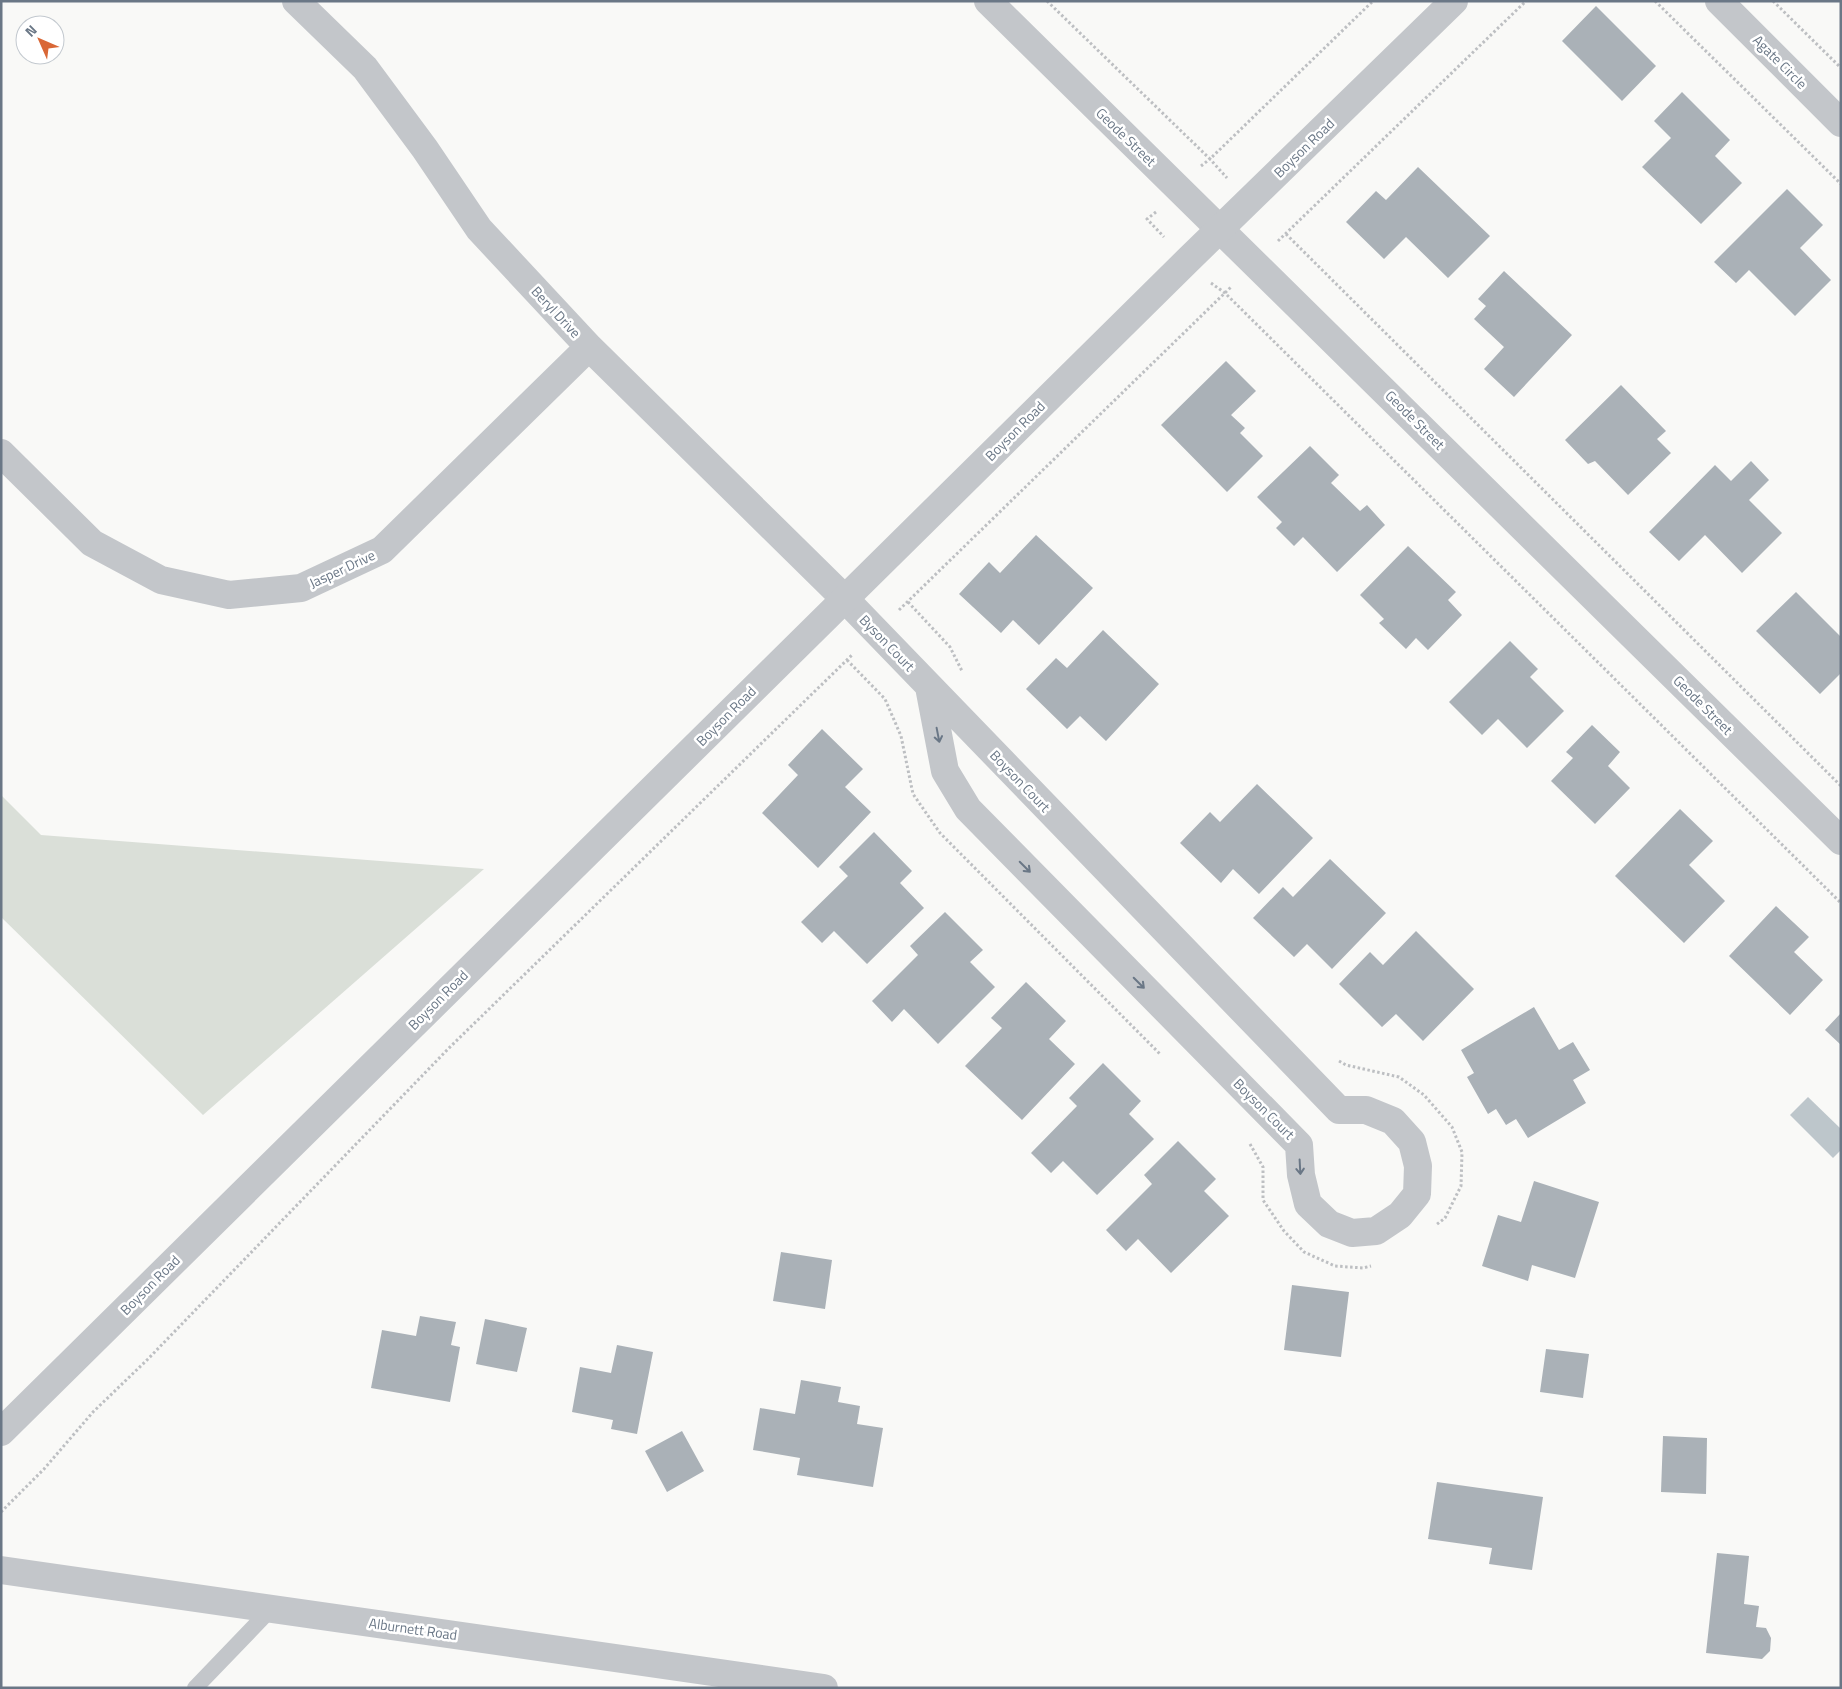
<svg xmlns="http://www.w3.org/2000/svg" width="1842" height="1689" font-family="'Titillium Web',sans-serif">
<style>
.green{fill:#dadfd8}
.water{fill:#bdc6cb}
.building{fill:#aab1b7}
.lines{fill:none;stroke-linecap:round;stroke-linejoin:round}
.path{stroke:#bdbfc2;stroke-width:3;stroke-dasharray:2.5 2.5;stroke-linecap:butt}
.service{stroke:#c3c6ca;stroke-width:16}
.minor{stroke:#c3c6ca;stroke-width:28}
.tertiary{stroke:#c3c6ca;stroke-width:28}
.oneway{stroke:#6a7786}
.labels{text-anchor:middle;stroke-width:5;stroke-linejoin:round;paint-order:stroke}
.street-label{font-size:14px;fill:#6a7786;stroke:#fff}
</style>
<rect width="100%" height="100%" fill="#f9f9f7"/>
<path class="green" d="M 1,795 L 41,835 L 484,869 L 203,1115 L 1,917 Z"/>
<path class="water" d="M 1808,1097 L 1841,1129 L 1841,1150 L 1833,1158 L 1790,1115 Z"/>
<path class="building" d="M 1596,6 L 1656,66 L 1622,101 L 1562,41 Z
M 1682,92 L 1730,140 L 1715,156 L 1742,183 L 1701,224 L 1642,167 L 1671,138 L 1654,121 Z
M 1418,167 L 1490,236 L 1448,278 L 1406,237 L 1384,259 L 1346,222 L 1376,191 L 1386,200 Z
M 1787,189 L 1823,225 L 1800,248 L 1831,280 L 1795,316 L 1749,270 L 1736,283 L 1714,262 Z
M 1504,271 L 1572,335 L 1514,397 L 1484,369 L 1504,347 L 1474,319 L 1486,306 L 1478,299 Z
M 1226,361 L 1256,391 L 1231,415 L 1245,428 L 1240,433 L 1263,456 L 1227,492 L 1161,425 Z
M 1621,385 L 1666,431 L 1657,439 L 1671,453 L 1628,495 L 1595,461 L 1588,464 L 1565,440 Z
M 1310,446 L 1339,475 L 1331,483 L 1360,511 L 1367,505 L 1385,525 L 1337,572 L 1303,537 L 1294,546 L 1276,528 L 1282,522 L 1257,497 Z
M 1751,461 L 1769,480 L 1749,500 L 1782,533 L 1742,573 L 1705,535 L 1679,561 L 1649,532 L 1715,465 L 1731,481 Z
M 1036,535 L 1093,588 L 1039,645 L 1013,620 L 1001,633 L 959,594 L 989,562 L 1000,573 Z
M 1408,546 L 1456,592 L 1448,600 L 1462,615 L 1428,650 L 1416,638 L 1406,649 L 1379,623 L 1384,619 L 1360,595 Z
M 1796,592 L 1841,637 L 1841,673 L 1820,694 L 1756,631 Z
M 1103,630 L 1159,684 L 1106,741 L 1080,716 L 1067,729 L 1026,689 L 1056,658 L 1067,668 Z
M 1510,641 L 1538,669 L 1530,677 L 1564,711 L 1527,748 L 1498,719 L 1482,735 L 1449,702 Z
M 1592,725 L 1620,752 L 1608,766 L 1630,788 L 1595,824 L 1551,781 L 1573,758 L 1566,752 Z
M 822,729 L 863,769 L 845,787 L 871,812 L 818,868 L 762,813 L 798,775 L 788,765 Z
M 1257,784 L 1313,838 L 1259,894 L 1233,869 L 1221,883 L 1180,843 L 1210,812 L 1220,822 Z
M 1680,809 L 1713,841 L 1689,865 L 1725,901 L 1684,943 L 1615,876 Z
M 874,832 L 912,871 L 900,883 L 924,908 L 867,964 L 834,931 L 822,943 L 801,922 L 848,876 L 839,867 Z
M 1330,859 L 1386,913 L 1332,969 L 1307,944 L 1294,957 L 1253,918 L 1283,887 L 1293,897 Z
M 1776,906 L 1809,937 L 1794,952 L 1823,980 L 1790,1015 L 1729,956 Z
M 945,912 L 983,950 L 970,962 L 995,987 L 938,1044 L 904,1009 L 892,1022 L 872,1001 L 918,955 L 910,946 Z
M 1416,931 L 1474,989 L 1423,1041 L 1396,1014 L 1382,1027 L 1339,984 L 1370,952 L 1383,965 Z
M 1026,982 L 1066,1021 L 1049,1039 L 1075,1064 L 1022,1120 L 965,1066 L 1002,1028 L 991,1018 Z
M 1534,1007 L 1559,1050 L 1573,1042 L 1590,1070 L 1573,1080 L 1586,1103 L 1528,1138 L 1516,1119 L 1506,1125 L 1496,1109 L 1488,1114 L 1467,1077 L 1474,1073 L 1461,1050 Z
M 1841,1013 L 1841,1045 L 1825,1030 Z
M 1103,1063 L 1141,1101 L 1129,1114 L 1154,1139 L 1097,1195 L 1063,1161 L 1051,1173 L 1031,1153 L 1077,1106 L 1069,1098 Z
M 1178,1141 L 1216,1179 L 1204,1191 L 1229,1216 L 1171,1273 L 1138,1239 L 1126,1251 L 1106,1230 L 1152,1184 L 1144,1175 Z
M 1534,1181 L 1599,1202 L 1575,1278 L 1532,1265 L 1528,1281 L 1482,1266 L 1498,1215 L 1521,1222 Z
M 781,1252 L 832,1260 L 825,1309 L 773,1301 Z
M 1292,1285 L 1349,1292 L 1341,1357 L 1284,1350 Z
M 420,1316 L 456,1322 L 451,1345 L 460,1347 L 450,1402 L 371,1388 L 382,1330 L 416,1336 Z
M 485,1319 L 527,1328 L 517,1372 L 476,1364 Z
M 617,1345 L 653,1352 L 637,1434 L 611,1429 L 613,1420 L 572,1412 L 580,1367 L 611,1373 Z
M 1546,1349 L 1589,1354 L 1583,1398 L 1540,1392 Z
M 801,1380 L 841,1387 L 838,1402 L 860,1406 L 857,1424 L 883,1428 L 873,1487 L 797,1475 L 800,1458 L 753,1450 L 760,1408 L 795,1414 Z
M 682,1431 L 704,1471 L 667,1492 L 645,1451 Z
M 1663,1436 L 1707,1438 L 1706,1494 L 1661,1492 Z
M 1437,1482 L 1543,1497 L 1532,1570 L 1489,1564 L 1492,1548 L 1428,1539 Z
M 1717,1553 L 1749,1556 L 1744,1604 L 1759,1606 L 1756,1627 L 1766,1628 L 1771,1638 L 1770,1651 L 1762,1659 L 1706,1653 Z"/>
<g class="lines">
<path class="path" d="M 1047,1 L 1210,159 L 1373,1
M 1655,1 L 1841,184
M 1773,1 L 1841,68
M 1201,166 L 1210,159 L 1227,178
M 1156,212 L 1147,219 L 1164,237
M 1286,234 L 1841,786
M 1278,241 L 1526,1
M 1211,283 L 1225,293 L 1841,903
M 908,602 L 950,647 L 962,671
M 899,610 L 1231,287
M 847,660 L 885,699 L 901,736 L 913,794 L 940,833 L 1161,1055
M 1339,1061 L 1346,1065 L 1399,1077 L 1424,1095 L 1452,1127 L 1462,1152 L 1461,1186 L 1445,1218 L 1436,1225
M 1250,1144 L 1263,1167 L 1263,1200 L 1284,1231 L 1304,1252 L 1335,1266 L 1363,1268 L 1371,1266
M 1,1512 L 44,1469 L 93,1412 L 148,1359 L 448,1049 L 853,654"/>
<path class="service" d="M 195,1688 L 271,1609"/>
<path class="minor" d="M 296,1 L 365,68 L 425,149 L 479,229 L 589,347 L 845,599 L 1339,1110 L 1366,1110 L 1393,1121 L 1412,1142 L 1418,1166 L 1417,1194 L 1400,1215 L 1376,1231 L 1352,1233 L 1329,1224 L 1308,1204 L 1301,1175 L 1299,1145 L 968,809 L 945,771 L 929,687
M 988,1 L 1841,841
M 1719,1 L 1841,123
M 1,453 L 92,543 L 161,580 L 229,595 L 301,588 L 382,550 L 589,347"/>
<path class="tertiary" d="M 1,1432 L 1188,260 L 1454,1
M 1,1570 L 824,1688"/>
</g>
<defs><path id="oneway-shaft" d="M-6 0H5M1.5-3L5.5 0L1.5 3" fill="none" stroke-width="1.6" stroke-linecap="round" stroke-linejoin="round" transform="scale(1.25)"/></defs>
<g class="oneway">
<use href="#oneway-shaft" transform="translate(938 735) rotate(79)"/>
<use href="#oneway-shaft" transform="translate(1025 867) rotate(45)"/>
<use href="#oneway-shaft" transform="translate(1139 983) rotate(45)"/>
<use href="#oneway-shaft" transform="translate(1300 1167) rotate(87)"/>
</g>
<g class="labels">
<g class="street-label">
<text transform="translate(1780 62) rotate(45)" y="5">Agate Circle</text>
<text transform="translate(1126 137) rotate(44)" y="5">Geode Street</text>
<text transform="translate(1304 148) rotate(-44)" y="5">Boyson Road</text>
<text transform="translate(556 312) rotate(47)" y="5">Beryl Drive</text>
<text transform="translate(1415 420) rotate(45)" y="5">Geode Street</text>
<text transform="translate(1015 431) rotate(-45)" y="5">Boyson Road</text>
<text transform="translate(342 569) rotate(-25)" y="5">Jasper Drive</text>
<text transform="translate(887 643) rotate(46)" y="5">Byson Court</text>
<text transform="translate(1703 705) rotate(45)" y="5">Geode Street</text>
<text transform="translate(726 716) rotate(-45)" y="5">Boyson Road</text>
<text transform="translate(1020 781) rotate(46)" y="5">Boyson Court</text>
<text transform="translate(438 1000) rotate(-45)" y="5">Boyson Road</text>
<text transform="translate(1264 1109) rotate(45)" y="5">Boyson Court</text>
<text transform="translate(150 1285) rotate(-45)" y="5">Boyson Road</text>
<text transform="translate(413 1629) rotate(8)" y="5">Alburnett Road</text>
</g>
</g>
<rect width="1842" height="1689" fill="none" stroke="#6a7786" stroke-width="5"/>
<g transform="translate(40 40) rotate(315)"><circle r="24" fill="#ffffff" stroke="#c3c9cf"/>
<path d="M0-4L9 19L0 12L-9 19Z" fill="#d96736"/>
<text y="-8" font-size="14" font-weight="bold" text-anchor="middle" fill="#6a7786">N</text>
</g>
</svg>
